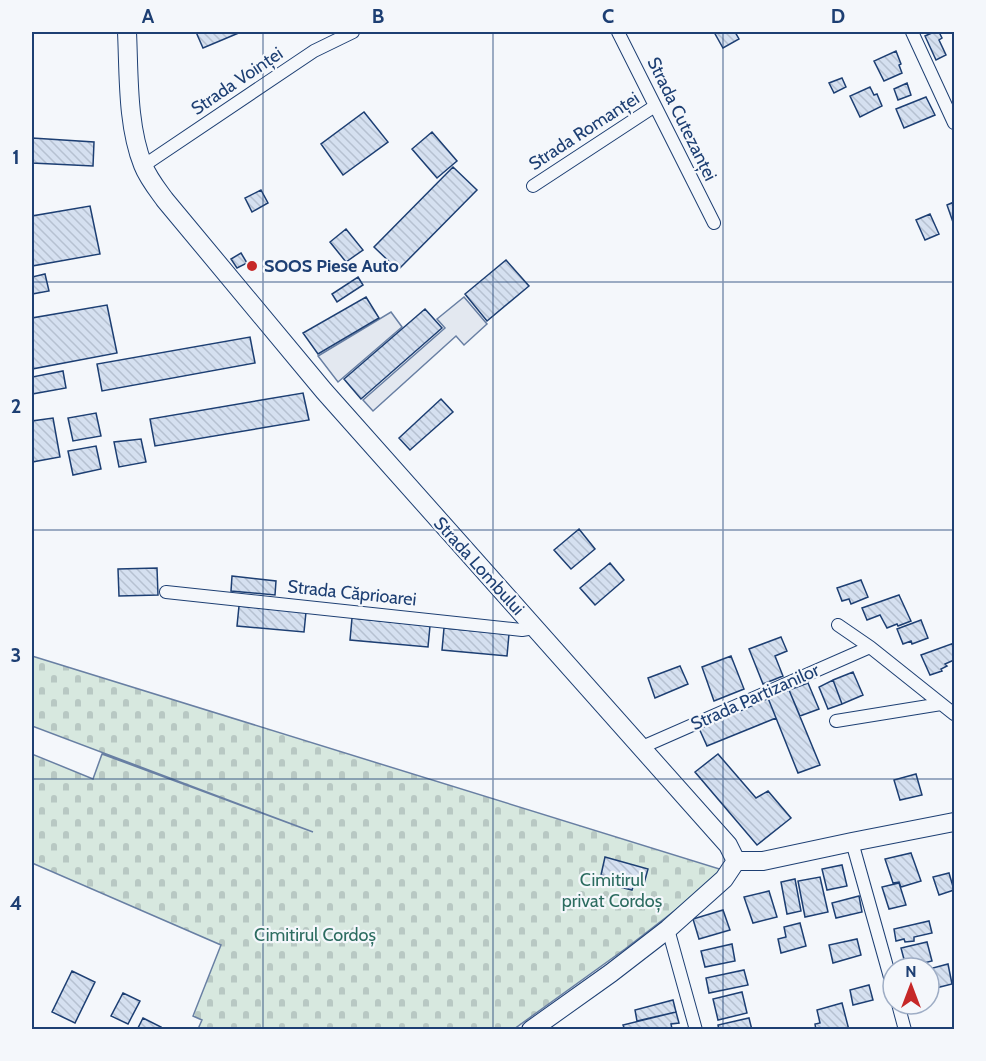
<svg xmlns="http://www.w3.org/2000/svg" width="986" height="1061" font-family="Cabin,sans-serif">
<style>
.cemetery{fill:url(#cemetery-stones);stroke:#687fa3;stroke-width:1.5}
.parking{fill:#e3e8f0;stroke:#687fa3;stroke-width:1.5}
.building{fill:url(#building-back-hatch);stroke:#1d3f73;stroke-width:1.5}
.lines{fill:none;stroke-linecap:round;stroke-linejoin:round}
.street-casing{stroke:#1d3f73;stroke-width:14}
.secondary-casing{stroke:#1d3f73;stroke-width:20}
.street{stroke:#f4f7fb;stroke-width:12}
.secondary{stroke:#f4f7fb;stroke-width:18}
.grid{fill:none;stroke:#1d3f73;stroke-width:1.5;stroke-opacity:0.55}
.poi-dot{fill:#c62828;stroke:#f4f7fb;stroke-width:2}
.labels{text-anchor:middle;stroke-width:4.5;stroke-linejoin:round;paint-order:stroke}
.street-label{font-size:18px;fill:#1d3f73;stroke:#f4f7fb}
.poi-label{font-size:18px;font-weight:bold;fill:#1d3f73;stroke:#f4f7fb;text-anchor:start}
.park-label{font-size:18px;fill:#2c6c60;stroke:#f4f7fb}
.neatline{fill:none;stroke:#1d3f73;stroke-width:2}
.grid-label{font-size:20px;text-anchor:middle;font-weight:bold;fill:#1d3f73}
</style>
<defs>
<pattern id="cemetery-stones" width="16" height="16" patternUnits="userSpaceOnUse" patternTransform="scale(1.5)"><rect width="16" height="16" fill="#d7e8df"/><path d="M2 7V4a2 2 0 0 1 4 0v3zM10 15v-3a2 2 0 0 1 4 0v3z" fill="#b8c8c3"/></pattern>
<pattern id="building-back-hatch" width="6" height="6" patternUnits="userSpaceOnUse" patternTransform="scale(1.5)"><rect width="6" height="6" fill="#d5e0f0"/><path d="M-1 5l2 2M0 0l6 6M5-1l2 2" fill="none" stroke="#b6c1d1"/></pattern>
</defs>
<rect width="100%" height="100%" fill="#f4f7fb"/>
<path class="cemetery" d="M 32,656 L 726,871 L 625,949 L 514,1029 L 198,1029 L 202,1020 L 193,1016 L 221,945 L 32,863 L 32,754 L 93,779 L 102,754 L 313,832 L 32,726 Z"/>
<path class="parking" d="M 464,297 L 487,324 L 464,345 L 456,336 L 373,411 L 363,400 L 445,328 L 437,319 Z
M 391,312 L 402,327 L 338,382 L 318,356 Z"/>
<path class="building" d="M 196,32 L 241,32 L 203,48 Z
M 714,32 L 735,32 L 739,39 L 723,48 Z
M 934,32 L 939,32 L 942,38 L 939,40 L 946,55 L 936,60 L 925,36 Z
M 896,51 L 901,64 L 899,65 L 902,73 L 884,81 L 874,61 Z
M 842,78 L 846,87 L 834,93 L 829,83 Z
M 907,83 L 911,95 L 898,100 L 894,89 Z
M 870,87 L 874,95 L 877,94 L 882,106 L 860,117 L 850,96 Z
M 926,97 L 935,115 L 904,128 L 896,109 Z
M 364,112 L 388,142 L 343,175 L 321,144 Z
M 432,132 L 457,161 L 437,178 L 412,149 Z
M 32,138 L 94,142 L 93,166 L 32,163 Z
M 453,167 L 477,190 L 398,270 L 374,247 Z
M 261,190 L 268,203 L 252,212 L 245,198 Z
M 954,202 L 954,225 L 947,205 Z
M 90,206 L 100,254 L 32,266 L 32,216 Z
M 930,214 L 939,234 L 925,240 L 916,220 Z
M 346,229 L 363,250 L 346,262 L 330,242 Z
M 241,253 L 247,263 L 237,268 L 231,259 Z
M 506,260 L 529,286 L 487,321 L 465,294 Z
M 45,274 L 49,291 L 32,294 L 32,277 Z
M 358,277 L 363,285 L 337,302 L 332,294 Z
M 366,297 L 379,318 L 318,354 L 303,333 Z
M 107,305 L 117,353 L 32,369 L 32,318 Z
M 425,309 L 442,328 L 361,399 L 344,379 Z
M 250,337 L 255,363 L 102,391 L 97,364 Z
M 63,371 L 66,388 L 32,394 L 32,377 Z
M 303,393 L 309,420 L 155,446 L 150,419 Z
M 441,399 L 453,412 L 410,450 L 399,438 Z
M 96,413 L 101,436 L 73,441 L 68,418 Z
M 53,418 L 60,457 L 32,462 L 32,421 Z
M 141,439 L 146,462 L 119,467 L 114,442 Z
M 96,446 L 101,469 L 73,475 L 68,451 Z
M 579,529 L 595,549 L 571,569 L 554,550 Z
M 610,563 L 624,580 L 595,605 L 580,588 Z
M 157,568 L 158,595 L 119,596 L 118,569 Z
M 232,576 L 276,581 L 275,595 L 231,591 Z
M 861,580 L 868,597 L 851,604 L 849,599 L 842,601 L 837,588 Z
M 899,595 L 911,621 L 898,626 L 897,624 L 887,628 L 880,615 L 867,620 L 862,608 Z
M 239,606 L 306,612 L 304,632 L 237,626 Z
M 352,618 L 430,626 L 428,647 L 350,640 Z
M 921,620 L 928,638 L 912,644 L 911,641 L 903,644 L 897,629 Z
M 444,628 L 509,634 L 507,656 L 442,650 Z
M 781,637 L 787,651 L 775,656 L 783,676 L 763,684 L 749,649 Z
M 954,643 L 954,660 L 945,664 L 947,666 L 941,669 L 942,671 L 930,675 L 921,655 Z
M 731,656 L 744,689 L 714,701 L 702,667 Z
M 680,666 L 688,684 L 655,698 L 648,678 Z
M 853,672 L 863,695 L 842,704 L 833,680 Z
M 833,680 L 842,704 L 828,709 L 819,687 Z
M 808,683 L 819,709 L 800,716 L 789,690 Z
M 789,690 L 820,765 L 798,773 L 768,698 Z
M 768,698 L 776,718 L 707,746 L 698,726 Z
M 718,754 L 756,798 L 768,791 L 791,818 L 757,845 L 695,772 Z
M 916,774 L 922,795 L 900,800 L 894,780 Z
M 911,853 L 921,881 L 901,887 L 899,882 L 893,883 L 885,859 Z
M 605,857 L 648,869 L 643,887 L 634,884 L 632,890 L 612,885 L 615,878 L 601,875 Z
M 842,865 L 847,886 L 827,890 L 822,869 Z
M 949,873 L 954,890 L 939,895 L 933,877 Z
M 820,877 L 828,912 L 805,917 L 798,881 Z
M 795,879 L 801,911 L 787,914 L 781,882 Z
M 899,883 L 906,905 L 889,909 L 882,887 Z
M 769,891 L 777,917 L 753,923 L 744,897 Z
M 859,896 L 862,912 L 836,918 L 832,903 Z
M 723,910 L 730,930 L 699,939 L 693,919 Z
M 929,921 L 932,933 L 914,937 L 914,941 L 905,942 L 904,939 L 896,941 L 894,929 Z
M 800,923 L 806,946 L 781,953 L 778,939 L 786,937 L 784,927 Z
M 857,939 L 861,955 L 833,963 L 829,945 Z
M 927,942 L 932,961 L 916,965 L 914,961 L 905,963 L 901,948 Z
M 732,944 L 735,961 L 705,967 L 701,951 Z
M 948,964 L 952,984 L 932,989 L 931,986 L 929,987 L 929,969 Z
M 744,970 L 748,985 L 709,993 L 706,978 Z
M 72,971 L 95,982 L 75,1023 L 52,1012 Z
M 869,985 L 873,1000 L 853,1005 L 850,990 Z
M 742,992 L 747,1013 L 718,1020 L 713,999 Z
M 123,993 L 140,1001 L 128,1024 L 111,1016 Z
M 673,1000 L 676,1012 L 637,1021 L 635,1010 Z
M 842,1003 L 849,1030 L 816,1030 L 815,1024 L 820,1023 L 817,1010 Z
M 676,1012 L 679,1023 L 671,1024 L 672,1029 L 625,1030 L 623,1025 Z
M 143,1018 L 161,1027 L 159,1030 L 137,1030 Z
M 749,1018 L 752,1030 L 719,1030 L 718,1025 Z"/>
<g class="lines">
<defs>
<path id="street" d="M 618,32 L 714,223
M 912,32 L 954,123
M 143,166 L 314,51 L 353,32
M 533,186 L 655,106
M 166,592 L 522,630 L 534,628
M 838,625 L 870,647 L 954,714
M 836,721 L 941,704
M 640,748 L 870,647
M 852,842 L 893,988
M 668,929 L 696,1030
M 898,1004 L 905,1030"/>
<path id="secondary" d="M 127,32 C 129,74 127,125 143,165 C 148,178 157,189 165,200 L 324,391 L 728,845 L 736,861
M 736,861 L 763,861 L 852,842 L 954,822
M 531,1030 L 611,973 L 668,929 L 724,879 L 736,861"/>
</defs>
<use href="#street" class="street-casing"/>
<use href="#secondary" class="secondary-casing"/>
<use href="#street" class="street"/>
<use href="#secondary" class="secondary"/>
</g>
<path class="grid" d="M 263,32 L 263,1030M 493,32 L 493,1030M 723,32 L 723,1030M 32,282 L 954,282M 32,530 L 954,530M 32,779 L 954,779"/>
<circle class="poi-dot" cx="252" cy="266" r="6"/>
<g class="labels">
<g class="street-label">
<text transform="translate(237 81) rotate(-34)" y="6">Strada Voinței</text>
<text transform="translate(682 119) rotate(64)" y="6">Strada Cutezanței</text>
<text transform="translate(584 131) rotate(-33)" y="6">Strada Romanței</text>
<text transform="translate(479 566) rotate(48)" y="6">Strada Lombului</text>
<text transform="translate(352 593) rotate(6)" y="6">Strada Căprioarei</text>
<text transform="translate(755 697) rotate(-24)" y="6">Strada Partizanilor</text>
</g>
<g class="poi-label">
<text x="264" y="272">SOOS Piese Auto</text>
</g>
<g class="park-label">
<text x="612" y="886">Cimitirul<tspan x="612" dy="21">privat Cordoș</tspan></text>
<text x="315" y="941">Cimitirul Cordoș</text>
</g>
</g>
<rect width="986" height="1061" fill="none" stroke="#f4f7fb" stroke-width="66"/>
<g transform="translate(911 986)"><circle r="28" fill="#f4f7fb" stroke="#9eadc5" stroke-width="1.5"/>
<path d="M0-4.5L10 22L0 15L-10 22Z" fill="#c62828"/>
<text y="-9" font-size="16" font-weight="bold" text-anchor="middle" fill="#1d3f73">N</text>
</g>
<rect x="33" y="33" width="920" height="995" class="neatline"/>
<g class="grid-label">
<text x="148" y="23">A</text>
<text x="378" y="23">B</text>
<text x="608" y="23">C</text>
<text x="838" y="23">D</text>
<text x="16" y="164">1</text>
<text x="16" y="413">2</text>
<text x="16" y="662">3</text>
<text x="16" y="910">4</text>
</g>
</svg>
